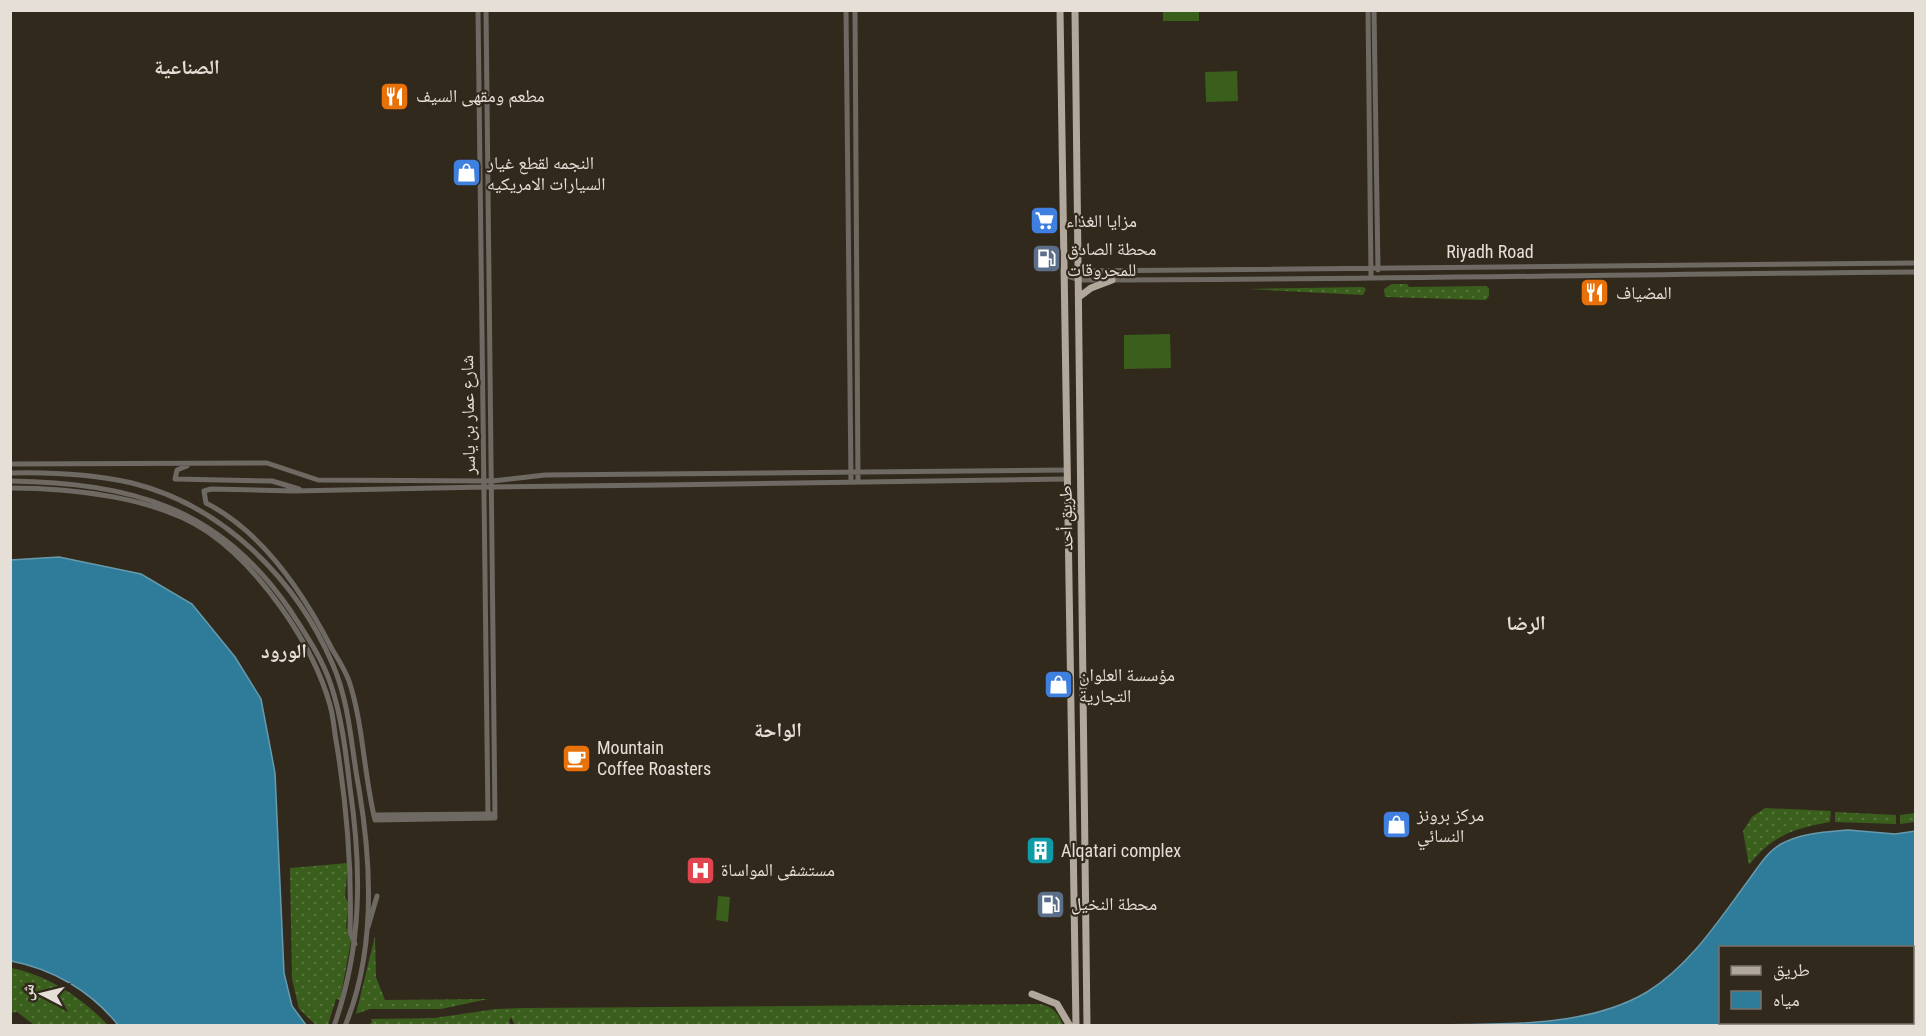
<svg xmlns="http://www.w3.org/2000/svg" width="1926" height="1036" font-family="'Roboto Condensed','Noto Naskh Arabic',sans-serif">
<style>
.grass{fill:url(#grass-dots)}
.green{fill:#3a5e1c}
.water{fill:#2f7c9a;stroke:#669aad;stroke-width:1.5;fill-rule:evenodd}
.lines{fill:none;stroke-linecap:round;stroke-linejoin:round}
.tertiary{stroke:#6e6963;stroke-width:5}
.primary{stroke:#b1a79b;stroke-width:7}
.labels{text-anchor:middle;stroke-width:4.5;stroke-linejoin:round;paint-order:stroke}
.poi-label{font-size:18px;fill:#e5dfd8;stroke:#32291d;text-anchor:start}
.street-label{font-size:18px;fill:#e5dfd8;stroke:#32291d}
.neighbourhood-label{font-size:20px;font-weight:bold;fill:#e5dfd8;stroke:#32291d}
</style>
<defs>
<pattern id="grass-dots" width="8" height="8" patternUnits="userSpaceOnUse" patternTransform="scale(1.5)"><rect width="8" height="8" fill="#3a5e1c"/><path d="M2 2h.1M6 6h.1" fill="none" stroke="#56753c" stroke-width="1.8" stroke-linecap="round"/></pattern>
</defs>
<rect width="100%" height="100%" fill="#32291d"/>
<path class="grass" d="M 1392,284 L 1407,284 L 1409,287 L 1486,286 L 1489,288 L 1489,296 L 1486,300 L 1385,297 L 1384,289 Z
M 1363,287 L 1366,289 L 1363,295 L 1248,289 Z
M 1765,808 L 1831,811 L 1830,822 C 1793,829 1773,835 1749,865 L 1743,831 L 1752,817 Z
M 1835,812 L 1896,815 L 1896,824 L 1835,822 Z
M 1915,813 L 1915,822 L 1900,824 L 1900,815 Z
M 348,863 L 345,897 L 349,904 L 346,927 L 351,941 L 340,1000 L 336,999 L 328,1025 L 316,1025 L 299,1009 L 292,979 L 290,868 Z
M 375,936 L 376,977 L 385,1000 L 488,999 L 441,1009 L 370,1009 L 356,1014 Z
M 11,968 C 48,975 82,998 108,1025 L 34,1025 L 17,1012 L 11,1013 Z
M 1038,1004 C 1052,1005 1058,1013 1063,1025 L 515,1026 L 511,1017 L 509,1021 L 511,1025 L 367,1026 L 372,1022 L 371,1019 L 434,1018 L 496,1009 L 526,1008 Z"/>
<path class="green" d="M 1163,11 L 1199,11 L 1199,21 L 1163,21 Z
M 1237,71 L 1238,101 L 1206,102 L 1205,72 Z
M 1170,334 L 1171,368 L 1124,369 L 1124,335 Z
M 718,896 L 730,897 L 728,922 L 716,920 Z"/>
<path class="water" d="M 59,557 L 141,574 L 192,604 L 235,657 L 261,699 L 275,773 L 284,973 L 292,1006 L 306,1025 L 118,1025 C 91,991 53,969 11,961 L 11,560 Z
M 1848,830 L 1895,834 L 1915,831 L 1915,1025 L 1405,1025 C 1482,1023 1580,1032 1647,992 C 1688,967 1717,923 1745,885 C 1756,871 1765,853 1781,844 C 1801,833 1825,832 1848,830 ZM 1720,948 L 1912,948 L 1912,1022 L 1720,1022 Z"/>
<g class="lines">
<path class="tertiary" d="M 478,10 L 488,818
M 486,10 L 495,818 L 375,820 C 364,776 363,722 349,681 C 345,670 338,659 332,649 C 304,594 263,532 206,503 L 204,491 L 211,489 L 294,491 L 484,487 L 491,487 L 662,485 L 1068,479
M 846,10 L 851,482
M 855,10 L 858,482
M 1368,10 L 1371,276
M 1374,10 L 1378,270
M 1066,274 L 1080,271 L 1916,263
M 1064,275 L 1079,280 C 1358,280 1636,274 1916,272
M 10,464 L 267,463 L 318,480 L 492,481 L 545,475 L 1068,470
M 187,466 L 177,470 L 175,479 L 272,481 L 299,489
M 10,473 C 52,472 92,474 132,483 C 224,506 297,580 333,665 C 350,705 351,747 359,789 C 372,866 376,952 345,1026
M 10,481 C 130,483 219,506 290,610 C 305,633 322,658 331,685 C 342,718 346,754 350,788 C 362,870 362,947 334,1026
M 10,488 C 72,488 157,497 208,532 C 261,569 313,644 330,705 C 334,719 334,732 337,746 C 347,808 352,868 350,932 L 355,944
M 374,815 L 491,814
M 368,927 L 377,896"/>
<path class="primary" d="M 1060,10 L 1076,1026
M 1075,10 L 1087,1026
M 1079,297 L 1091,288 L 1112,280
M 1032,994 L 1057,1004 L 1070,1026"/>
</g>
<defs>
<symbol id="restaurant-square" viewBox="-11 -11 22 22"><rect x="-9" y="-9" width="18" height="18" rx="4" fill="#e8710a" stroke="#32291d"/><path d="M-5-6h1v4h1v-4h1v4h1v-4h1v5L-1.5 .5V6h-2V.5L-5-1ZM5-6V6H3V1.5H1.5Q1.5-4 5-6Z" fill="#fff"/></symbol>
<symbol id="shop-square" viewBox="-11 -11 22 22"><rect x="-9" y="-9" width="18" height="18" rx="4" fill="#3f7fe0" stroke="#32291d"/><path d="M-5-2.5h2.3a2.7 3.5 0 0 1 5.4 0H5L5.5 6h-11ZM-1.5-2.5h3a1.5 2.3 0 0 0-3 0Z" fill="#fff"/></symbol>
<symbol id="supermarket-square" viewBox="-11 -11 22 22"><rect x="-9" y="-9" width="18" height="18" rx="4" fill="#3f7fe0" stroke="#32291d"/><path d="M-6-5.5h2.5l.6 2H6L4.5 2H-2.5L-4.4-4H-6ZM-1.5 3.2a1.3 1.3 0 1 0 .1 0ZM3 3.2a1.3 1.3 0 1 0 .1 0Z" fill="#fff"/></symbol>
<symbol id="fuel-square" viewBox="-11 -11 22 22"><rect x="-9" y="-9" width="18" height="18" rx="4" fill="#5c6f8a" stroke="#32291d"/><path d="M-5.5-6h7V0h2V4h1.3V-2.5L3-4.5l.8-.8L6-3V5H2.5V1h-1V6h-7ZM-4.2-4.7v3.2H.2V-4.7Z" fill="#fff"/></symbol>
<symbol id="cafe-square" viewBox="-11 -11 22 22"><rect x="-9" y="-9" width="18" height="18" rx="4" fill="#e8710a" stroke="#32291d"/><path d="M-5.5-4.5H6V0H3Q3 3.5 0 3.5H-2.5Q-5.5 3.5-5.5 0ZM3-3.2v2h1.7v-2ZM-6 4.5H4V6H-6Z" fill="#fff"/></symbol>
<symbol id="building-square" viewBox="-11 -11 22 22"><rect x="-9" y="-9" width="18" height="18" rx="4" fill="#0f9aa8" stroke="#32291d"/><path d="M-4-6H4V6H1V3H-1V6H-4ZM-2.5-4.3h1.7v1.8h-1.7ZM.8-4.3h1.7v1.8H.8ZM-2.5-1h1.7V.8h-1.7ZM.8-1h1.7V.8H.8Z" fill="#fff"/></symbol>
<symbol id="hospital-square" viewBox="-11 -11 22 22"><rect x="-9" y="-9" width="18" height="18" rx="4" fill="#e0444e" stroke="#32291d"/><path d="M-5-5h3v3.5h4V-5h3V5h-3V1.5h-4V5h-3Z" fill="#fff"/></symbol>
</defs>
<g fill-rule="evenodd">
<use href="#restaurant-square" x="378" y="80" width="33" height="33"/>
<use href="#shop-square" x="450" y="156" width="33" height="33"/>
<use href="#supermarket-square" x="1028" y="204" width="33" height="33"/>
<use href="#fuel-square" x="1030" y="242" width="33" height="33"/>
<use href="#restaurant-square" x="1578" y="276" width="33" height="33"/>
<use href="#shop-square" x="1042" y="668" width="33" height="33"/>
<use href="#cafe-square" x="560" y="742" width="33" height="33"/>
<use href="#shop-square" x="1380" y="808" width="33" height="33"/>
<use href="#building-square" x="1024" y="834" width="33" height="33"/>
<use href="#hospital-square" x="684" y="854" width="33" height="33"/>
<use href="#fuel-square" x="1034" y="888" width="33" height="33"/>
</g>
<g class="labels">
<g class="poi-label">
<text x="416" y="102">مطعم ومقهى السيف</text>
<text x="487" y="169">النجمه لقطع غيار<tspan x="487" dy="21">السيارات الامريكيه</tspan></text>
<text x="1066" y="227">مزايا الغذاء</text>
<text x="1067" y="255">محطة الصادق<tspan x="1067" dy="21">للمحروقات</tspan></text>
<text x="1616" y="299">المضياف</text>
<text x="1079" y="681">مؤسسة العلوان<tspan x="1079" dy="21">التجارية</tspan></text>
<text x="597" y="754">Mountain<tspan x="597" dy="21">Coffee Roasters</tspan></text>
<text x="1417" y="821">مركز برونز<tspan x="1417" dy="21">النسائي</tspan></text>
<text x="1061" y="857">Alqatari complex</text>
<text x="721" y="876">مستشفى المواساة</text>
<text x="1071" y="910">محطة النخيل</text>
</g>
<g class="street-label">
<text x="1490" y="258">Riyadh Road</text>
<text transform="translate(468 415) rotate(-91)" y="6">شارع عمار بن ياسر</text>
<text transform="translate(1066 518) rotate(-91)" y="6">طريق أحد</text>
</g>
<g class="neighbourhood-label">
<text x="187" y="74">الصناعية</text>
<text x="1526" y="630">الرضا</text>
<text x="284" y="658">الورود</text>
<text x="778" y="737">الواحة</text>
</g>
</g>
<rect width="1926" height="1036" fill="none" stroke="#e5dfd8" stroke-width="24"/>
<rect x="1719" y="946" width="195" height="78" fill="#32291d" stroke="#7a7268" stroke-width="1.5"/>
<rect x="1731" y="966" width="30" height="9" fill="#b1a79b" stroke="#7a7268" stroke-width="1.5"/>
<text x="1773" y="976" font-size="18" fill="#e5dfd8">طريق</text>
<rect x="1731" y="991" width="30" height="18" fill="#2f7c9a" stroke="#7a7268" stroke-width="1.5"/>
<text x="1773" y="1006" font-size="18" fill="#e5dfd8">مياه</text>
<g transform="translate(42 994) rotate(277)" stroke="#32291d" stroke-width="4.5" paint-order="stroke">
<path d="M0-4.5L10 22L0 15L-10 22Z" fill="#e5dfd8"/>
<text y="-9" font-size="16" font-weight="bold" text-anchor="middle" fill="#e5dfd8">ش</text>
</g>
</svg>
